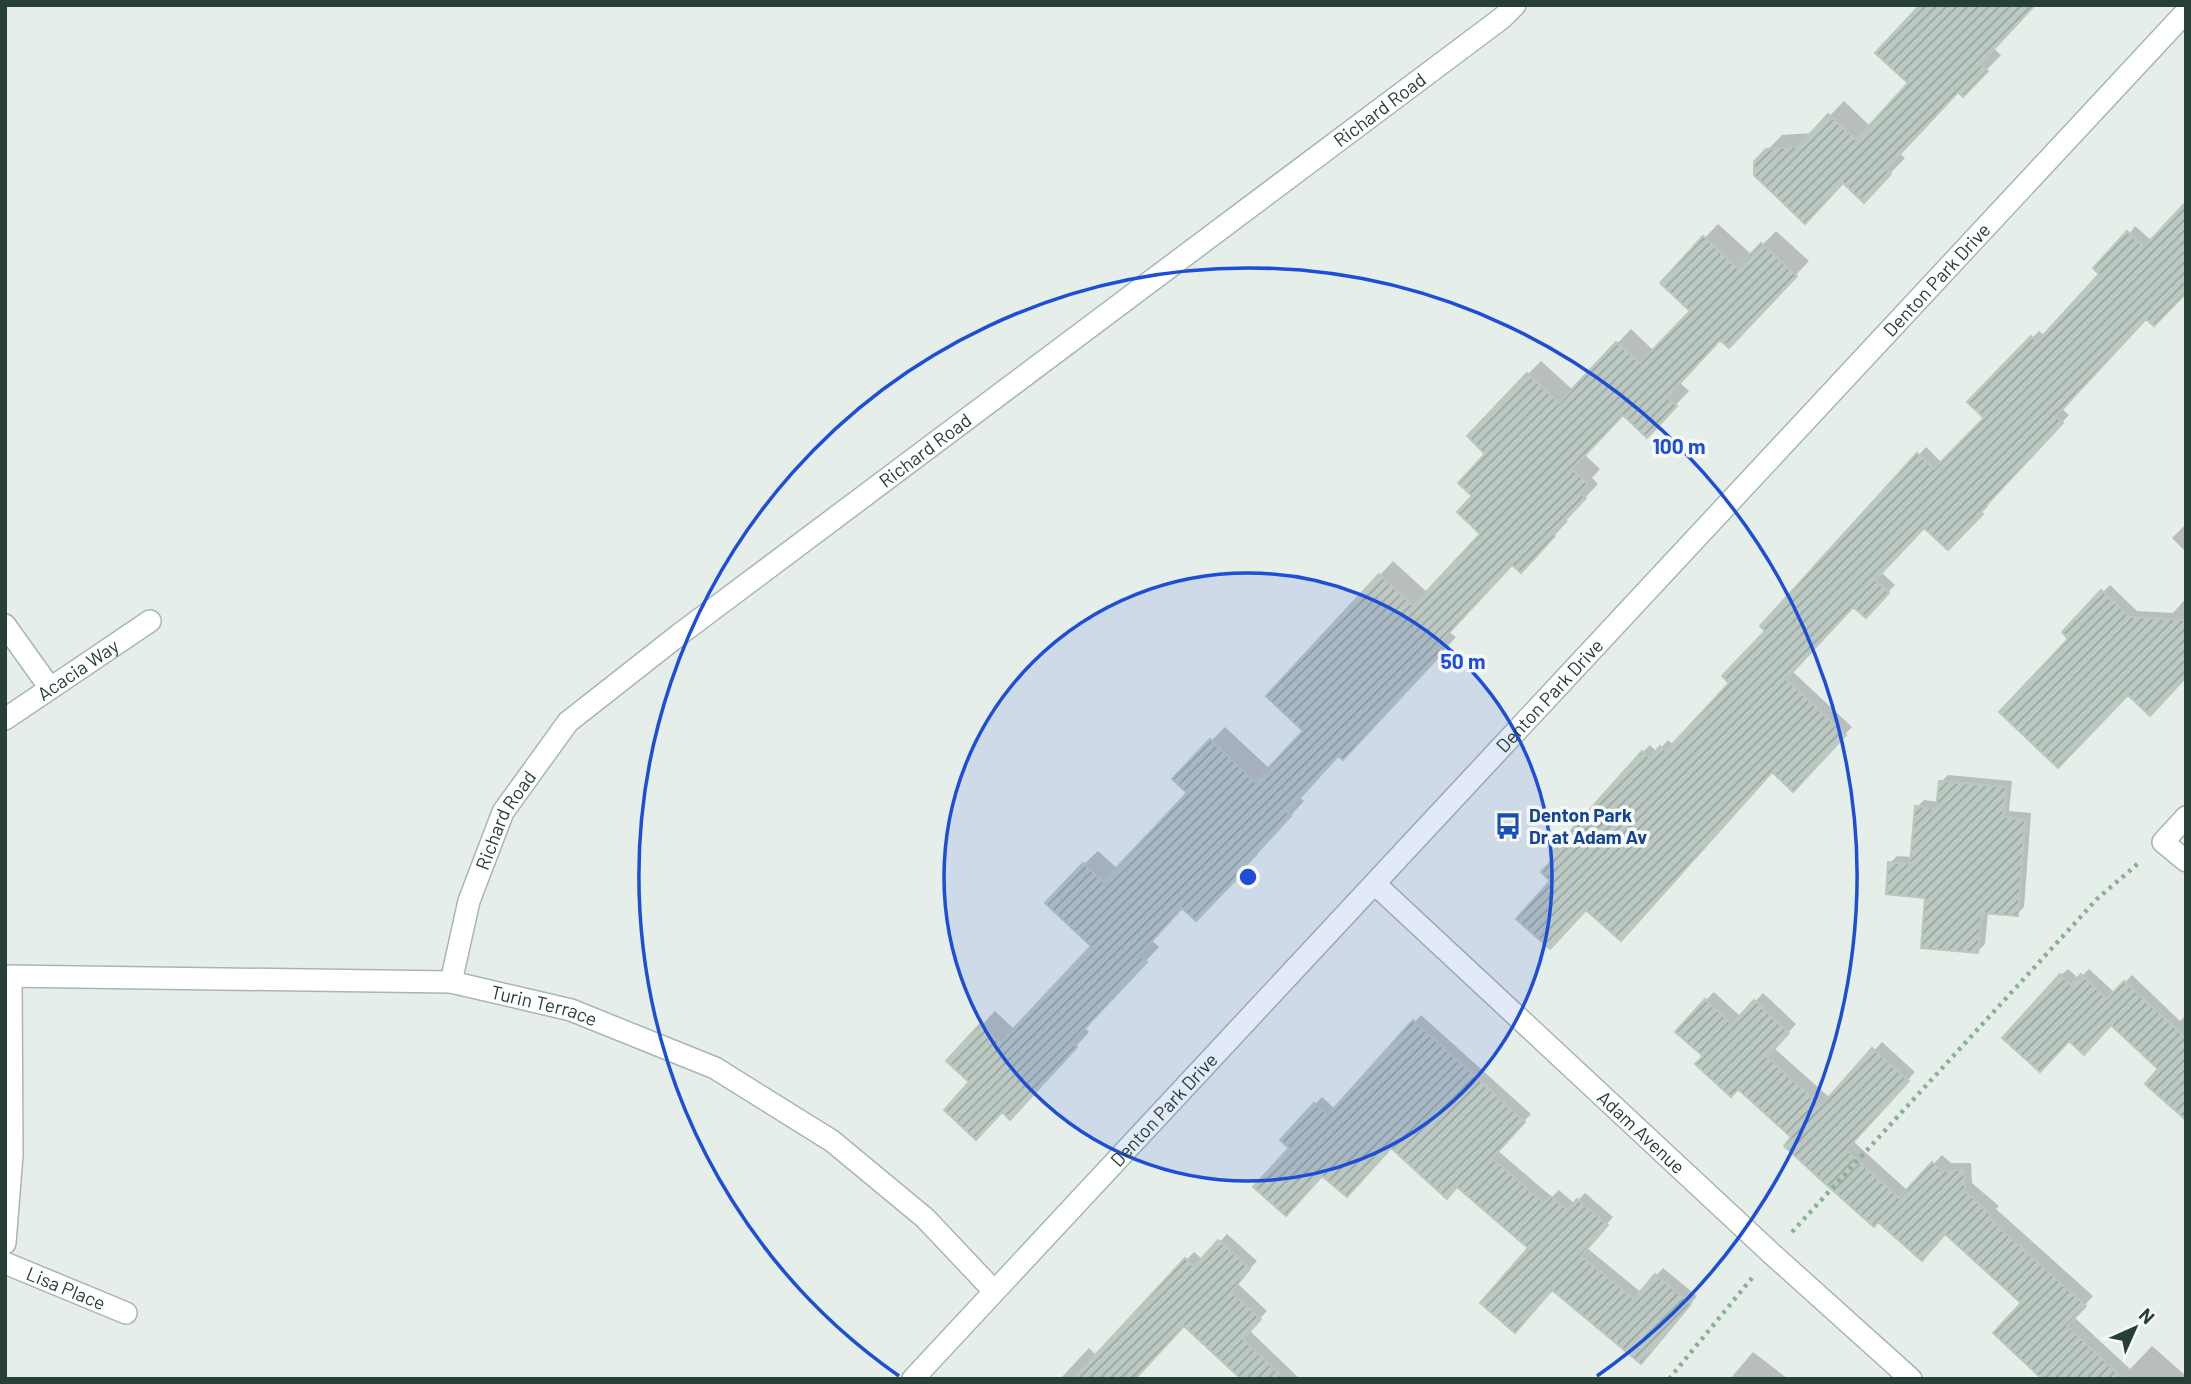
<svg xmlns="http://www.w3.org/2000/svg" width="2191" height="1384" font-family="Barlow,sans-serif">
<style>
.shadow{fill:#0003}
.building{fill:url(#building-hatch);stroke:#b9c8bf;stroke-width:2}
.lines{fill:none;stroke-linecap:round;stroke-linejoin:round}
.minor-casing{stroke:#a9b6b0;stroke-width:24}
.secondary-casing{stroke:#a5baaf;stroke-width:24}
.path{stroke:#88b19d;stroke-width:4.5;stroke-dasharray:3.5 5;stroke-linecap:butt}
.minor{stroke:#fff;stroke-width:21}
.secondary{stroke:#fff;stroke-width:21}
.ring{fill:none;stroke:#1d4ed8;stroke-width:3.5}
.labels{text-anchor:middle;stroke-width:7;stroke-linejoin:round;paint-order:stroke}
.street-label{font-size:19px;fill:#264035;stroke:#f7fbf8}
.transit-label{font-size:19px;font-weight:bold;fill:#164399;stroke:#f7fbf8;text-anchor:start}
.centre{fill:#1d4ed8;stroke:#f7fbf8;stroke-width:3.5}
.ring-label{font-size:21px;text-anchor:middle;font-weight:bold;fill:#1d4ed8;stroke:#f7fbf8;stroke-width:7;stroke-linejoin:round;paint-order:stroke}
</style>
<defs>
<pattern id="building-hatch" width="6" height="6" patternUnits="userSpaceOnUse" patternTransform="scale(1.75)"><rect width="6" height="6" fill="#bcc9c2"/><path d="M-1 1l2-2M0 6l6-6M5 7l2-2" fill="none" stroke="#99a59e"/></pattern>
</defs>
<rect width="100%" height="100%" fill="#e6eeea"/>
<path class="shadow" d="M 1993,48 L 2001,55 L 1977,80 L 1958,90 L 1899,153 L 1905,158 L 1878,186 L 1844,181 L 1756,162 L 1782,135 L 1813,133 L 1844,101 L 1871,127 Z
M 1718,224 L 1752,255 L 1776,231 L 1809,261 L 1742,332 L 1721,338 L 1679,382 L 1689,391 L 1647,435 L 1623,413 L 1584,454 L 1600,469 L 1592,478 L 1598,484 L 1565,519 L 1568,521 L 1534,557 L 1513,563 L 1449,632 L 1456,637 L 1356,744 L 1339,754 L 1299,797 L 1304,801 L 1257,852 L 1258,854 L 1196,919 L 1182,906 L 1151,940 L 1159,947 L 1084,1027 L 1089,1032 L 1024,1104 L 971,1082 L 948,1061 L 995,1011 L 1015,1030 L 1093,946 L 1084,864 L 1098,851 L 1118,869 L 1189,793 L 1174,779 L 1225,727 L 1270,769 L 1305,730 L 1380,575 L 1393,561 L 1428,593 L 1483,534 L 1475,496 L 1488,454 L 1528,374 L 1541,361 L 1573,390 L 1631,329 L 1654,351 L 1692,311 L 1662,283 Z
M 2135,226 L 2152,241 L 2147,316 L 2062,409 L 2069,415 L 1985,504 L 1988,506 L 1948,548 L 1924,526 L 1881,572 L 1895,585 L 1866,615 L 1854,604 L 1792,671 L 1852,727 L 1793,789 L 1773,770 L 1553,881 L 1643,752 L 1650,745 L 1657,752 L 1668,740 L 1674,745 L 1732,683 L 1767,631 L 1762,626 L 1926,447 L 1942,463 L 1987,418 L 1970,402 L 2039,331 L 2045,336 L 2101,274 Z
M 2186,524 L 2186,552 L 2172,538 Z
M 2110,585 L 2137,611 L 2173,613 L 2186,598 L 2186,661 L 2071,639 L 2064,632 Z
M 1948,775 L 2012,781 L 2009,811 L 2031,813 L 2024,907 L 2017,914 L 1988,912 L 1985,944 L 1978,951 L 1927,896 L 1890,863 L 1897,856 L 1912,857 L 1917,807 L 1924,800 L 1939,802 L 1941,782 Z
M 2068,969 L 2079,979 L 2089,969 L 2115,993 L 2132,975 L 2180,1021 L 2186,1015 L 2186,1100 L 2160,1069 L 2111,1023 L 2084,1052 L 2061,975 Z
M 1714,992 L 1741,1017 L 1763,993 L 1796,1024 L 1774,1048 L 1830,1098 L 1882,1042 L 1915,1072 L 1853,1141 L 1908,1191 L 1942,1155 L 1951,1163 L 1971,1163 L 1972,1183 L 1999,1206 L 1996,1209 L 2093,1296 L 2074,1317 L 2130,1369 L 2152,1346 L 2186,1376 L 2186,1379 L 2062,1379 L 2023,1303 L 1946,1232 L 1794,1137 L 1705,1056 L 1706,1000 Z
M 1421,1015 L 1531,1114 L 1497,1150 L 1552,1197 L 1559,1190 L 1575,1204 L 1585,1193 L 1613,1217 L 1587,1248 L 1642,1293 L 1663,1268 L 1697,1296 L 1648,1355 L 1530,1248 L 1457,1185 L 1391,1146 L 1291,1148 L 1282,1140 L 1322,1097 L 1336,1110 Z
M 1227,1234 L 1257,1261 L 1237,1283 L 1267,1311 L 1249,1330 L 1300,1379 L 1241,1379 L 1184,1324 L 1133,1379 L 1060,1379 L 1089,1348 L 1097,1356 L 1194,1252 L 1203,1260 Z
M 1753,1352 L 1788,1379 L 1730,1379 Z"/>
<path class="building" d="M 1920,5 L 2035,5 L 1980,64 L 1988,71 L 1963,97 L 1958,92 L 1886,169 L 1891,174 L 1864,203 L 1843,183 L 1805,224 L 1754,175 L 1754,162 L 1766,149 L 1798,147 L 1828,114 L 1856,140 L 1908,83 L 1875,53 Z
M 2186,202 L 2186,293 L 2154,326 L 2146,319 L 2056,416 L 2063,423 L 1980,512 L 1983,514 L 1948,550 L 1924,528 L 1875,580 L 1889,593 L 1866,618 L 1853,607 L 1786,679 L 1846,735 L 1793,792 L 1772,772 L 1621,941 L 1586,910 L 1550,949 L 1516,919 L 1550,881 L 1541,872 L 1555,857 L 1551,853 L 1642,751 L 1650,758 L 1660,746 L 1666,751 L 1729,683 L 1722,676 L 1765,631 L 1760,626 L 1917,453 L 1934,469 L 1984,418 L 1967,402 L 2031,336 L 2037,342 L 2099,274 L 2093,268 L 2127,231 L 2144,247 Z
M 1703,236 L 1737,268 L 1761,243 L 1797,276 L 1729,348 L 1720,340 L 1667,397 L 1677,406 L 1647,438 L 1623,415 L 1572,469 L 1588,484 L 1580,493 L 1586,498 L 1553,533 L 1555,536 L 1521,573 L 1512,565 L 1446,636 L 1437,646 L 1443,652 L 1343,760 L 1338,756 L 1287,812 L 1291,816 L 1244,867 L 1246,869 L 1196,921 L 1182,908 L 1139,955 L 1147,962 L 1072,1042 L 1077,1047 L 1010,1120 L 1002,1112 L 976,1140 L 944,1110 L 969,1082 L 946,1061 L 980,1024 L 1000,1043 L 1091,946 L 1045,903 L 1083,863 L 1103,882 L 1187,793 L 1172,779 L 1210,739 L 1255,782 L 1303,731 L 1266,696 L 1379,574 L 1413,606 L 1480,534 L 1457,512 L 1472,496 L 1458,483 L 1485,454 L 1467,436 L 1527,373 L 1559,403 L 1616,342 L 1640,363 L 1690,311 L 1660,283 Z
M 2101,590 L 2130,617 L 2186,620 L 2186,677 L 2150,716 L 2128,695 L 2058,768 L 1999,712 L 2068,639 L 2062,632 Z
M 1939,781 L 2006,787 L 2003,817 L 2025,820 L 2018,916 L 1982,913 L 1978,953 L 1921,948 L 1925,898 L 1886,894 L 1888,862 L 1910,864 L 1915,806 L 1936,809 Z
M 2060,974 L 2071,985 L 2081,974 L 2107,999 L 2124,981 L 2186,1038 L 2186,1120 L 2145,1084 L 2158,1069 L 2111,1025 L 2084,1055 L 2069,1041 L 2040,1072 L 2002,1038 Z
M 1705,999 L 1732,1024 L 1754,1000 L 1789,1033 L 1767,1057 L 1821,1106 L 1872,1048 L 1909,1081 L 1846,1150 L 1899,1198 L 1932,1162 L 1942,1171 L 1964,1170 L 1965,1191 L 1992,1216 L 1989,1218 L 2086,1306 L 2067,1326 L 2124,1379 L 2042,1379 L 1993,1333 L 2021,1303 L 1945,1234 L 1922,1261 L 1878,1222 L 1874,1227 L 1820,1179 L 1784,1146 L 1791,1137 L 1738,1089 L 1731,1097 L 1695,1064 L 1703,1056 L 1675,1032 Z
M 1413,1020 L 1525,1122 L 1492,1158 L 1544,1203 L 1550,1196 L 1568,1210 L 1577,1199 L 1608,1225 L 1581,1256 L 1634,1299 L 1655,1274 L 1691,1304 L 1641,1364 L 1552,1290 L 1515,1333 L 1480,1303 L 1528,1248 L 1457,1187 L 1447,1199 L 1391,1148 L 1347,1197 L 1322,1176 L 1286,1216 L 1253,1187 L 1289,1148 L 1280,1140 L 1314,1103 L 1328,1115 Z
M 1218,1240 L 1250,1269 L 1231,1292 L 1261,1319 L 1243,1339 L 1285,1379 L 1241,1379 L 1184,1326 L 1135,1379 L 1073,1379 L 1185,1258 L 1194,1267 Z"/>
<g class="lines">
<defs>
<g id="minor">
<path d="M 5,625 L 50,688"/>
<path id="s1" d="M 5,719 L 150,621"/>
<path d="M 2186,817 L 2163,842 L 2186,861"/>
<path id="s2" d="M 1375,884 L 1772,1254 L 1911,1379"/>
<path id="s3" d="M 5,976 L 451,982 L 571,1010 L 715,1068 L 832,1141 L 925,1218 L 994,1291"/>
<path id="s4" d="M 451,982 L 469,901 L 503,812 L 568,722 L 680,634 L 1502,18 L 1515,5"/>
<path d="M 5,1243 L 12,1155 L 11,977"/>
<path id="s5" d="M 5,1263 L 126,1313"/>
</g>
<g id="secondary">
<path id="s6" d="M 913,1379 L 2186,12"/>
</g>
</defs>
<use href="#minor" class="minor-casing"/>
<use href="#secondary" class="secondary-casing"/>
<path class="path" d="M 1792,1232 L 2097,899 L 2141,861
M 1669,1379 L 1752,1278"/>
<use href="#minor" class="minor"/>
<use href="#secondary" class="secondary"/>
</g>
<circle cx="1248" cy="877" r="304" fill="#1d4ed8" fill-opacity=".12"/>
<g class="ring">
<circle cx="1248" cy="877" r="304"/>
<path d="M899 1376A609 609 0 1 1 1597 1376"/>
</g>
<defs>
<symbol id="bus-bare" viewBox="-9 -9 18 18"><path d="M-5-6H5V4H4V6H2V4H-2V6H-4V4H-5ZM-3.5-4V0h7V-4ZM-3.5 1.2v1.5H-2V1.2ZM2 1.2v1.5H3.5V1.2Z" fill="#1a4fb4" stroke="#f7fbf8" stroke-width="2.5" paint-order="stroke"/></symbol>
</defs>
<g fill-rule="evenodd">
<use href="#bus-bare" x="1489" y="807" width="38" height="38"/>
</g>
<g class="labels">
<g class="street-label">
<text dy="7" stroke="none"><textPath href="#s4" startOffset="1306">Richard Road</textPath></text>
<text dy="7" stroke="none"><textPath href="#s6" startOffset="1502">Denton Park Drive</textPath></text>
<text dy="7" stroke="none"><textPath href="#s4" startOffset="738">Richard Road</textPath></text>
<text dy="7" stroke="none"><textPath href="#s1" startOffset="88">Acacia Way</textPath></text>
<text dy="7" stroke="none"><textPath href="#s6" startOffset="934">Denton Park Drive</textPath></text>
<text dy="7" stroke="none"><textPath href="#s4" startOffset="172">Richard Road</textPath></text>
<text dy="7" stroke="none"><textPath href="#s3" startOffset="542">Turin Terrace</textPath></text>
<text dy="7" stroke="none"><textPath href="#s6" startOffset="368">Denton Park Drive</textPath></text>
<text dy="7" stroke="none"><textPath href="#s2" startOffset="364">Adam Avenue</textPath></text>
<text dy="7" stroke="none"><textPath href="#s5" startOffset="66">Lisa Place</textPath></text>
</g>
<g class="transit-label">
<text x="1529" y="822">Denton Park<tspan x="1529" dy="22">Dr at Adam Av</tspan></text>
</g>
</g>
<circle cx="1248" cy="877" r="10" class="centre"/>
<g class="ring-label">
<text x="1679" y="454">100 m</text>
<text x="1463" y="669">50 m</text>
</g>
<rect width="2191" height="1384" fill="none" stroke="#264035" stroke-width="14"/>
<g transform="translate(2135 1328) rotate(45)" stroke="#f7fbf8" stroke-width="5" paint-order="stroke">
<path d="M0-5L12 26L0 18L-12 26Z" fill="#264035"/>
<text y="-10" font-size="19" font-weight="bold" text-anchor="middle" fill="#264035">N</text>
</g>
</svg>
